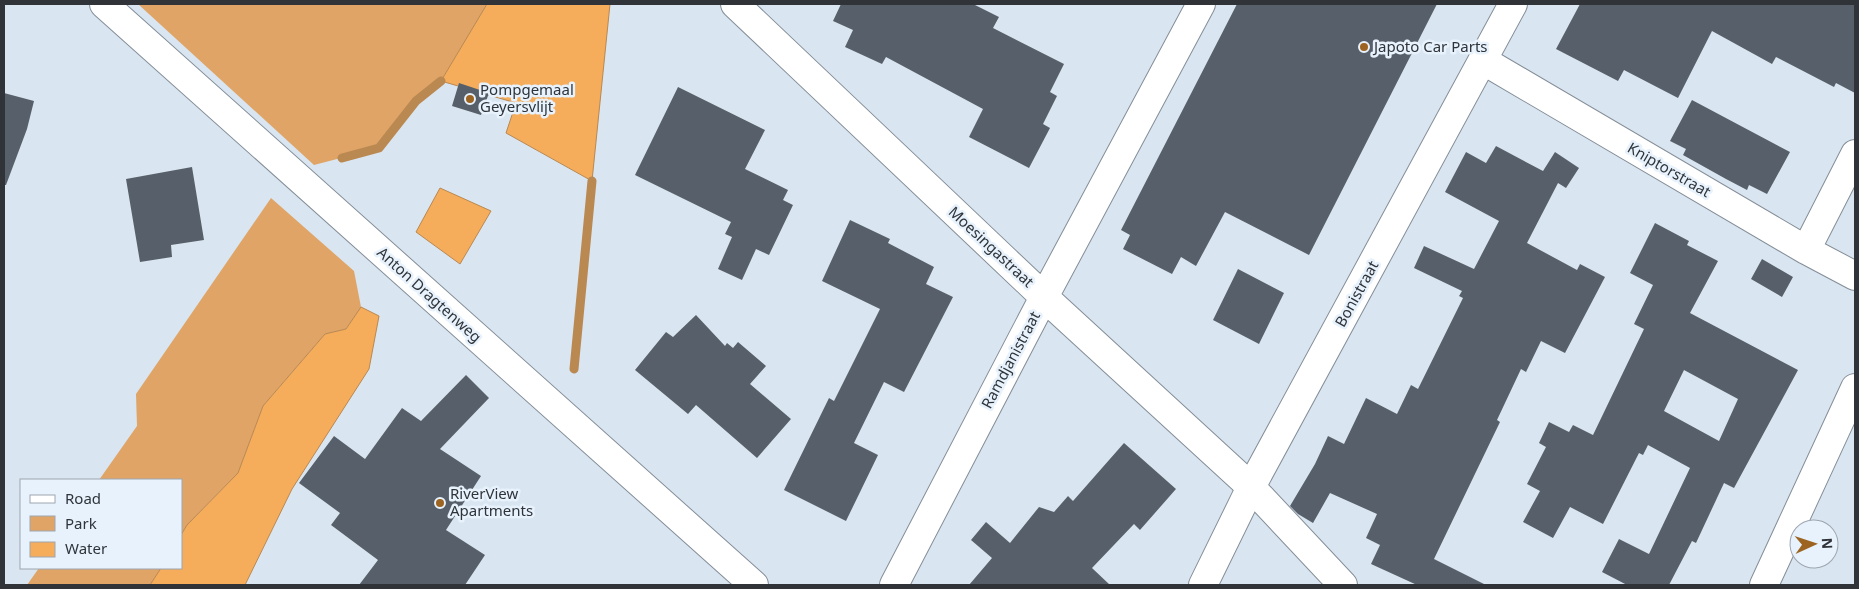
<svg xmlns="http://www.w3.org/2000/svg" width="1859" height="589" font-family="'Noto Sans',sans-serif">
<style>
.green{fill:#dfa466}
.water{fill:#f5ac5b;stroke:#ba8851}
.lines{fill:none;stroke-linecap:round;stroke-linejoin:round}
.stream{stroke:#ba8851;stroke-width:9}
.building{fill:#57606a;fill-rule:evenodd}
.minor-casing{stroke:#848e98;stroke-width:30}
.tertiary-casing{stroke:#848e98;stroke-width:30}
.secondary-casing{stroke:#848e98;stroke-width:30}
.minor{stroke:#fff;stroke-width:28}
.tertiary{stroke:#fff;stroke-width:28}
.secondary{stroke:#fff;stroke-width:28}
.poi-dot{fill:#9c6420;stroke:#e7f2fd;stroke-width:2}
.labels{text-anchor:middle;stroke-width:5;stroke-linejoin:round;paint-order:stroke}
.poi-label{font-size:15px;fill:#303439;stroke:#e7f2fd;text-anchor:start}
.street-label{font-size:15px;fill:#303439;stroke:#e7f2fd}
</style>
<rect width="100%" height="100%" fill="#d9e5f0"/>
<path class="green" d="M 138,4 L 487,4 L 441,81 L 416,101 L 379,148 L 314,165 Z
M 271,198 L 354,271 L 361,307 L 346,329 L 325,334 L 263,406 L 238,473 L 187,525 L 181,535 L 181,480 L 99,480 L 137,426 L 136,394 Z
M 39,568 L 161,568 L 150,585 L 27,585 Z"/>
<path class="water" d="M 487,4 L 610,4 L 592,181 L 506,133 L 516,103 L 441,81 Z
M 440,188 L 491,211 L 460,264 L 416,232 Z
M 361,307 L 379,316 L 369,369 L 292,489 L 245,585 L 150,585 L 161,568 L 181,568 L 181,535 L 187,525 L 238,473 L 263,406 L 325,334 L 346,329 Z"/>
<g class="lines">
<path class="stream" d="M 342,158 L 379,148 L 416,101 L 441,81
M 574,369 L 592,181"/>
</g>
<path class="building" d="M 841,4 L 973,4 L 999,17 L 993,28 L 1064,64 L 1050,92 L 1057,96 L 1043,124 L 1050,128 L 1029,168 L 969,137 L 983,109 L 886,57 L 882,64 L 845,47 L 853,30 L 833,21 Z
M 1237,4 L 1437,4 L 1309,255 L 1225,212 L 1196,266 L 1181,257 L 1172,274 L 1123,249 L 1130,235 L 1121,230 Z
M 1580,4 L 1855,4 L 1855,93 L 1836,83 L 1834,87 L 1776,57 L 1772,64 L 1712,31 L 1678,98 L 1624,70 L 1618,81 L 1556,49 Z
M 459,83 L 489,93 L 481,115 L 452,106 Z
M 678,87 L 765,130 L 745,169 L 788,190 L 783,200 L 793,205 L 769,255 L 756,249 L 742,280 L 718,269 L 732,237 L 725,234 L 731,222 L 635,175 Z
M 4,93 L 34,101 L 27,129 L 6,185 L 4,185 Z
M 1692,100 L 1790,152 L 1767,194 L 1749,185 L 1747,190 L 1726,179 L 1683,155 L 1686,149 L 1670,141 Z
M 1496,146 L 1543,171 L 1555,152 L 1579,168 L 1566,188 L 1558,183 L 1527,243 L 1577,270 L 1580,264 L 1605,277 L 1565,353 L 1541,341 L 1526,372 L 1521,369 L 1497,420 L 1500,422 L 1434,559 L 1486,585 L 1417,585 L 1371,564 L 1380,545 L 1366,538 L 1377,514 L 1330,493 L 1313,523 L 1298,514 L 1290,506 L 1315,464 L 1328,436 L 1344,444 L 1366,398 L 1397,414 L 1411,385 L 1418,389 L 1463,298 L 1459,296 L 1462,291 L 1414,268 L 1424,246 L 1474,269 L 1499,221 L 1445,192 L 1466,152 L 1486,163 Z
M 192,167 L 204,240 L 171,245 L 172,257 L 140,262 L 126,179 Z
M 850,220 L 890,239 L 888,243 L 934,267 L 926,284 L 953,297 L 904,392 L 884,382 L 854,443 L 878,455 L 846,521 L 784,490 L 829,398 L 834,401 L 880,309 L 822,281 Z
M 1655,223 L 1689,241 L 1687,245 L 1718,261 L 1690,313 L 1798,370 L 1734,488 L 1724,483 L 1696,543 L 1692,541 L 1669,585 L 1627,585 L 1602,572 L 1619,539 L 1649,554 L 1690,468 L 1648,445 L 1643,455 L 1639,453 L 1603,524 L 1570,507 L 1553,538 L 1523,522 L 1540,491 L 1527,484 L 1546,447 L 1539,443 L 1549,422 L 1569,432 L 1573,425 L 1593,435 L 1644,329 L 1634,324 L 1653,285 L 1630,273 ZM 1684,370 L 1738,399 L 1719,441 L 1664,411 Z
M 1762,259 L 1793,277 L 1782,297 L 1751,279 Z
M 1238,269 L 1284,293 L 1259,344 L 1213,320 Z
M 696,315 L 725,346 L 727,343 L 733,348 L 738,342 L 766,366 L 750,384 L 791,419 L 757,458 L 696,405 L 688,414 L 635,370 L 666,332 L 673,337 Z
M 466,375 L 489,398 L 440,449 L 481,476 L 446,530 L 485,555 L 465,585 L 359,585 L 378,560 L 331,525 L 340,513 L 299,483 L 334,436 L 365,459 L 402,408 L 421,421 Z
M 1124,443 L 1176,489 L 1140,530 L 1134,524 L 1092,568 L 1110,585 L 969,585 L 992,558 L 971,540 L 986,522 L 1010,543 L 1039,507 L 1054,512 L 1068,496 L 1073,501 Z"/>
<g class="lines">
<defs>
<path id="minor" d="M 735,4 L 1044,297 L 1251,487 L 1343,585
M 1484,61 L 1806,250 L 1855,276
M 1806,250 L 1855,154
M 894,585 L 1044,297 L 1201,4
M 1764,585 L 1855,388"/>
<path id="tertiary" d="M 1203,585 L 1251,487 L 1513,4"/>
<path id="secondary" d="M 104,4 L 754,585"/>
</defs>
<use href="#minor" class="minor-casing"/>
<use href="#tertiary" class="tertiary-casing"/>
<use href="#secondary" class="secondary-casing"/>
<use href="#minor" class="minor"/>
<use href="#tertiary" class="tertiary"/>
<use href="#secondary" class="secondary"/>
</g>
<g class="poi-dot">
<circle cx="1364" cy="47" r="5"/>
<circle cx="470" cy="99" r="5"/>
<circle cx="440" cy="503" r="5"/>
</g>
<g class="labels">
<g class="poi-label">
<text x="1374" y="52">Japoto Car Parts</text>
<text x="480" y="95">Pompgemaal<tspan x="480" dy="17">Geyersvlijt</tspan></text>
<text x="450" y="499">RiverView<tspan x="450" dy="17">Apartments</tspan></text>
</g>
<g class="street-label">
<text transform="translate(1669 170) rotate(30)" y="5">Kniptorstraat</text>
<text transform="translate(991 247) rotate(43)" y="5">Moesingastraat</text>
<text transform="translate(1357 294) rotate(-61)" y="5">Bonistraat</text>
<text transform="translate(429 295) rotate(42)" y="5">Anton Dragtenweg</text>
<text transform="translate(1011 360) rotate(-62)" y="5">Ramdjanistraat</text>
</g>
</g>
<rect width="1859" height="589" fill="none" stroke="#303439" stroke-width="10"/>
<rect x="20" y="479" width="162" height="90" fill="#e7f2fd" stroke="#9ea6af"/>
<rect x="30" y="495" width="25" height="8" fill="#ffffff" stroke="#9ea6af"/>
<text x="65" y="504" font-size="15" fill="#303439">Road</text>
<rect x="30" y="516" width="25" height="15" fill="#dfa466" stroke="#9ea6af"/>
<text x="65" y="529" font-size="15" fill="#303439">Park</text>
<rect x="30" y="542" width="25" height="15" fill="#f5ac5b" stroke="#9ea6af"/>
<text x="65" y="554" font-size="15" fill="#303439">Water</text>
<g transform="translate(1814 544) rotate(87)"><circle r="24" fill="#e7f2fd" stroke="#9ea6af"/>
<path d="M0-4L9 19L0 12L-9 19Z" fill="#9c6420"/>
<text y="-8" font-size="14" font-weight="bold" text-anchor="middle" fill="#303439">N</text>
</g>
</svg>
